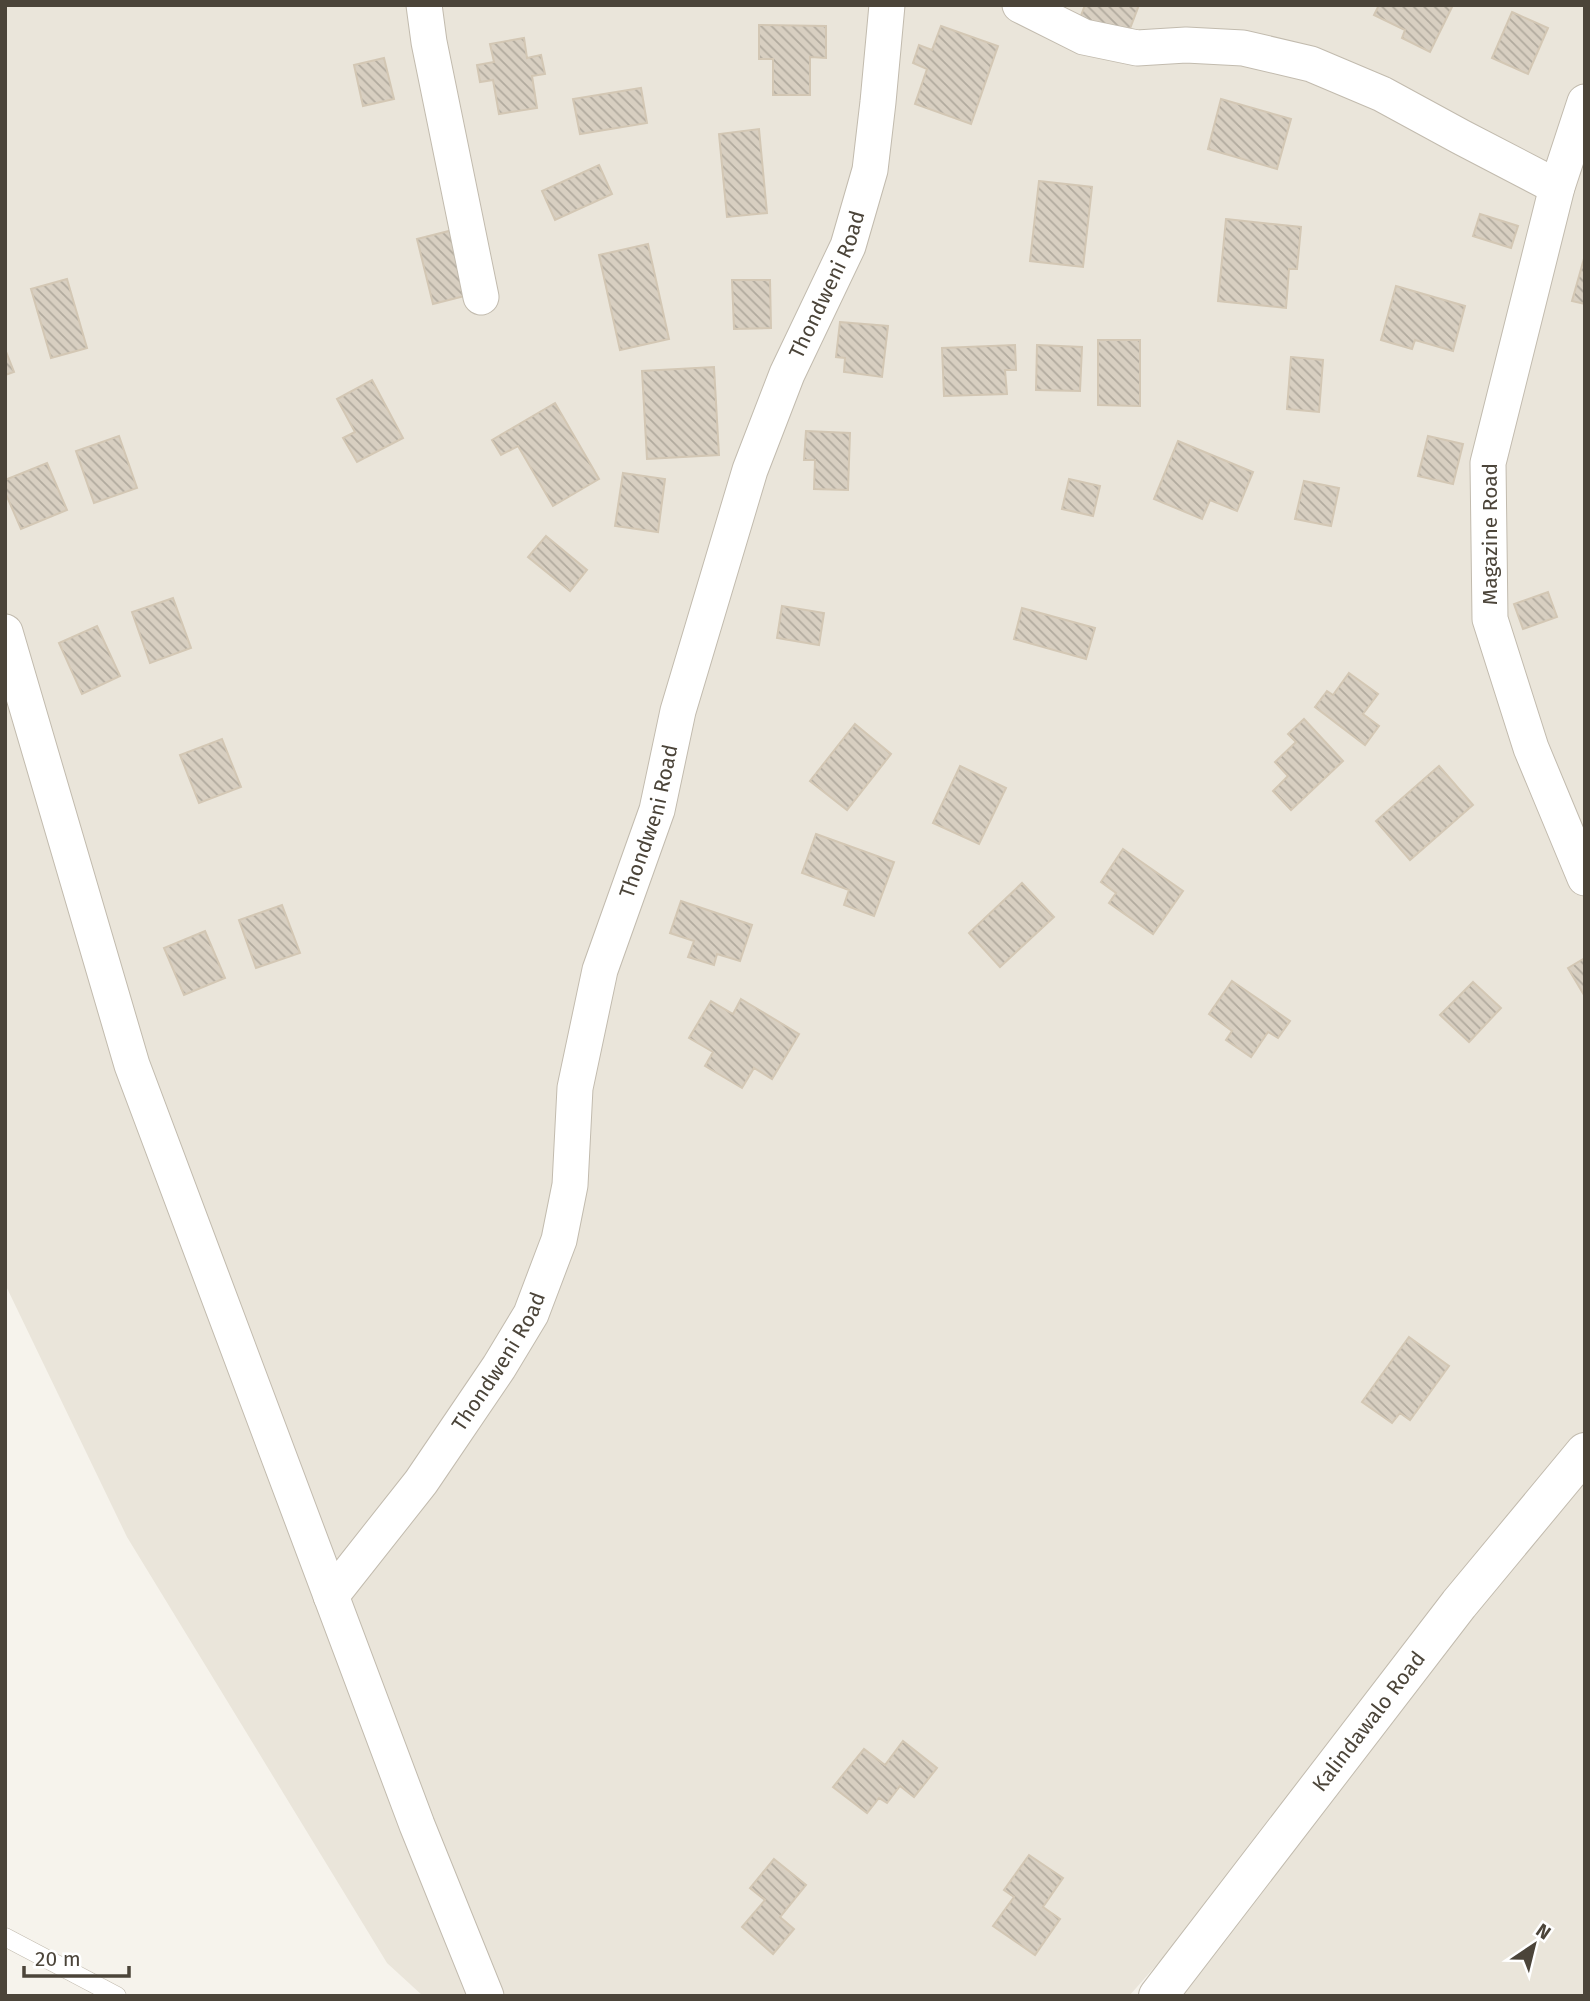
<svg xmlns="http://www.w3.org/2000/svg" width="1590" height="2001" font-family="'Fira Sans',sans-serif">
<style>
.residential{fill:#eae5da}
.building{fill:url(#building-back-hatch);stroke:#d3c7b4;stroke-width:2}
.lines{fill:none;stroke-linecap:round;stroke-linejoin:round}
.service-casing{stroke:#c2bbae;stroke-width:19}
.minor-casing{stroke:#c2bbae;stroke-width:37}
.tertiary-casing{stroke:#c2bbae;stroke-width:40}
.service{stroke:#fff;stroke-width:18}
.minor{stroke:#fff;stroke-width:35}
.tertiary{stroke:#fff;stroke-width:38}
.labels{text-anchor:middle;stroke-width:5;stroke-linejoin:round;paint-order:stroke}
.street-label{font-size:21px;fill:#4b4439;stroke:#fff}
</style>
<defs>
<pattern id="building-back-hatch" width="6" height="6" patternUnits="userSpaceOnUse" patternTransform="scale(1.75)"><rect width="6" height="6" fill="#d8cfc1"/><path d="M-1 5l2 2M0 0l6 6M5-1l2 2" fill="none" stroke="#b1aa9e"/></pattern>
</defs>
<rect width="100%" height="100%" fill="#f6f3ec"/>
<path class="residential" d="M 5,5 L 1585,5 L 1585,1996 L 1172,1996 L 1459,1624 L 1129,1996 L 423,1996 L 387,1963 L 127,1537 L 5,1284 Z"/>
<path class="building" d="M 1085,5 L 1139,5 L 1126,39 L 1079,21 Z
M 1379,5 L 1453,5 L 1430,52 L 1402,38 L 1405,30 L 1374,15 Z
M 1512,12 L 1548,28 L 1528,74 L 1492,58 Z
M 759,25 L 826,26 L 826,58 L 810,57 L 810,95 L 773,95 L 773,59 L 759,59 Z
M 941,26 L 998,46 L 971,124 L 915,104 L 927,69 L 913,63 L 919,45 L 932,50 Z
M 524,38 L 527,58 L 541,55 L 545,74 L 532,76 L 537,108 L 499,114 L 493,80 L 480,82 L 477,65 L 494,62 L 490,44 Z
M 384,58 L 394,99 L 363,106 L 354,65 Z
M 641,88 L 647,123 L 580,134 L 573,99 Z
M 1221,99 L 1291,119 L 1277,169 L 1208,149 Z
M 759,129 L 767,213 L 727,217 L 719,134 Z
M 599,165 L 612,194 L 555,220 L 542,191 Z
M 1039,181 L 1092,187 L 1083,267 L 1030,261 Z
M 1480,214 L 1518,226 L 1511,248 L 1473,236 Z
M 1226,219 L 1301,227 L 1297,269 L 1289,269 L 1286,308 L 1218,301 Z
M 453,230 L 484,291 L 433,304 L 417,239 Z
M 648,244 L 669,339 L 620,350 L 599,255 Z
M 1585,255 L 1585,304 L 1572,301 Z
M 67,279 L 87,348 L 51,358 L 31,289 Z
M 732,280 L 770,280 L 771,328 L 734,329 Z
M 1396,286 L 1465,306 L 1453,351 L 1415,340 L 1412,349 L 1381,340 Z
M 840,322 L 888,326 L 882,377 L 844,372 L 845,358 L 836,357 Z
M 1098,340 L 1140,340 L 1140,406 L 1098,405 Z
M 1015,345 L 1016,370 L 1005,370 L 1007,394 L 944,396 L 942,348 Z
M 1037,345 L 1082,347 L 1080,391 L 1036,390 Z
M 5,349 L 14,372 L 5,375 Z
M 1291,357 L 1323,360 L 1319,412 L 1287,409 Z
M 714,367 L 719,455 L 647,459 L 642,371 Z
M 372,380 L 403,438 L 357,462 L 343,438 L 355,432 L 337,399 Z
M 555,403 L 599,479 L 553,506 L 518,446 L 501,455 L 492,440 Z
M 806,431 L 850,433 L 848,490 L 814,489 L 815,460 L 804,460 Z
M 119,436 L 137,488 L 94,503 L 76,451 Z
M 1428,436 L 1463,444 L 1453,484 L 1418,476 Z
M 1178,441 L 1253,472 L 1237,511 L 1210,500 L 1202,519 L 1154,499 Z
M 47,463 L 67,510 L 21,529 L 5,492 L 5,480 Z
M 623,473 L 665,479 L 658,532 L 615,526 Z
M 1069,479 L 1100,486 L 1093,516 L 1062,509 Z
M 1304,481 L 1339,488 L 1331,526 L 1295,519 Z
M 546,536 L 587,570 L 570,591 L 528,557 Z
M 1548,592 L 1557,617 L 1523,629 L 1514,604 Z
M 173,598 L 191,648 L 150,663 L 132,612 Z
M 782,606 L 824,613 L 819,645 L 777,638 Z
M 1022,608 L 1095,628 L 1086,659 L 1014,639 Z
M 97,626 L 120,676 L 82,694 L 59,643 Z
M 1349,673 L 1378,694 L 1363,714 L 1379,726 L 1365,745 L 1315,707 L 1327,691 L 1333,695 Z
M 1304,719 L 1343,761 L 1291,810 L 1273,791 L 1288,776 L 1275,762 L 1296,742 L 1288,734 Z
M 855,724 L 891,754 L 847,810 L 810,781 Z
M 222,739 L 241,787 L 199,803 L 180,755 Z
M 960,766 L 1006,788 L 979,844 L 933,823 Z
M 1439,766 L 1473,805 L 1410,860 L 1376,821 Z
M 816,834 L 894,862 L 874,916 L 844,905 L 849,890 L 802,873 Z
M 1123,849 L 1183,891 L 1153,934 L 1109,903 L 1116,893 L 1101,882 Z
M 1022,883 L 1054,917 L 1000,967 L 969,933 Z
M 681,901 L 752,925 L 740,961 L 717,954 L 714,965 L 688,957 L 694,941 L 670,933 Z
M 282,905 L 300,953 L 256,968 L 239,920 Z
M 205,931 L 225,978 L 184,995 L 164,948 Z
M 1585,958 L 1585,995 L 1584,995 L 1568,968 Z
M 1232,981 L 1290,1021 L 1278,1038 L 1268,1032 L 1251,1057 L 1226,1040 L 1232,1031 L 1209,1014 Z
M 1473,982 L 1501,1008 L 1469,1042 L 1440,1015 Z
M 741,999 L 799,1034 L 772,1079 L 754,1068 L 742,1088 L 705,1066 L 713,1052 L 689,1038 L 711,1001 L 733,1014 Z
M 1409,1337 L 1449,1366 L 1410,1420 L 1400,1413 L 1392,1423 L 1362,1402 Z
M 903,1741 L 937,1768 L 914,1797 L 900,1786 L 887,1803 L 879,1798 L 867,1813 L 833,1787 L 864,1749 L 885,1765 Z
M 1029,1855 L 1063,1878 L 1043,1907 L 1060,1919 L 1035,1955 L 993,1926 L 1014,1897 L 1004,1890 Z
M 774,1859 L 806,1885 L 780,1917 L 794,1929 L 773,1954 L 742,1927 L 765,1900 L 750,1888 Z"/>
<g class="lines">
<defs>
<path id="service" d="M 5,1937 L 117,1996"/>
<g id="minor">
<path d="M 424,5 L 429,42 L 481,297"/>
<path d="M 1020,5 L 1084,37 L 1137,48 L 1186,45 L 1243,48 L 1311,64 L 1382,94 L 1461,137 L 1557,187"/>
<path d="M 1585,102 L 1557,187 L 1488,463 L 1490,619 L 1531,748 L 1585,878"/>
<path d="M 5,632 L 132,1065 L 417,1825 L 486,1996"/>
<path id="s1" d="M 331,1596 L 421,1482 L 499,1367 L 531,1314 L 559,1240 L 570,1185 L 575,1088 L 600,970 L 657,810 L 678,711 L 750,470 L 787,374 L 848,246 L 870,170 L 878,102 L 887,5"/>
</g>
<g id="tertiary">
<path id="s2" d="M 1158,1996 L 1459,1604 L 1585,1452"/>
</g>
</defs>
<use href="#service" class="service-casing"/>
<use href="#minor" class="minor-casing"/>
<use href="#tertiary" class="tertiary-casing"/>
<use href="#service" class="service"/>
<use href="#minor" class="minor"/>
<use href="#tertiary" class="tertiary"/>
</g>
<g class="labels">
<g class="street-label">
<text dy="7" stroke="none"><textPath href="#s1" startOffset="1423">Thondweni Road</textPath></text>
<text transform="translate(1490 534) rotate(-90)" y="7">Magazine Road</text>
<text dy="7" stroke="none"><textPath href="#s1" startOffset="856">Thondweni Road</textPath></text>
<text dy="7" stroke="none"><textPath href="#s1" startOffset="289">Thondweni Road</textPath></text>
<text dy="7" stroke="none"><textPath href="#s2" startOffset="346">Kalindawalo Road</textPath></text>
</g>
</g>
<rect width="1590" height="2001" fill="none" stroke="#4b4439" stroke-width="14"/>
<g transform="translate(1534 1945) rotate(35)" stroke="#ffffff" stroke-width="5" paint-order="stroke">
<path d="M0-5L12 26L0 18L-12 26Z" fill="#4b4439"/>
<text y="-10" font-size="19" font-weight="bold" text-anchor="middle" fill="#4b4439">N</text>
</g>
<path d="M24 1966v10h105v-10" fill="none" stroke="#4b4439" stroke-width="3.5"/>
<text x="35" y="1966" font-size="21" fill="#4b4439" stroke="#ffffff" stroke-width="5" paint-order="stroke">20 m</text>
</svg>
